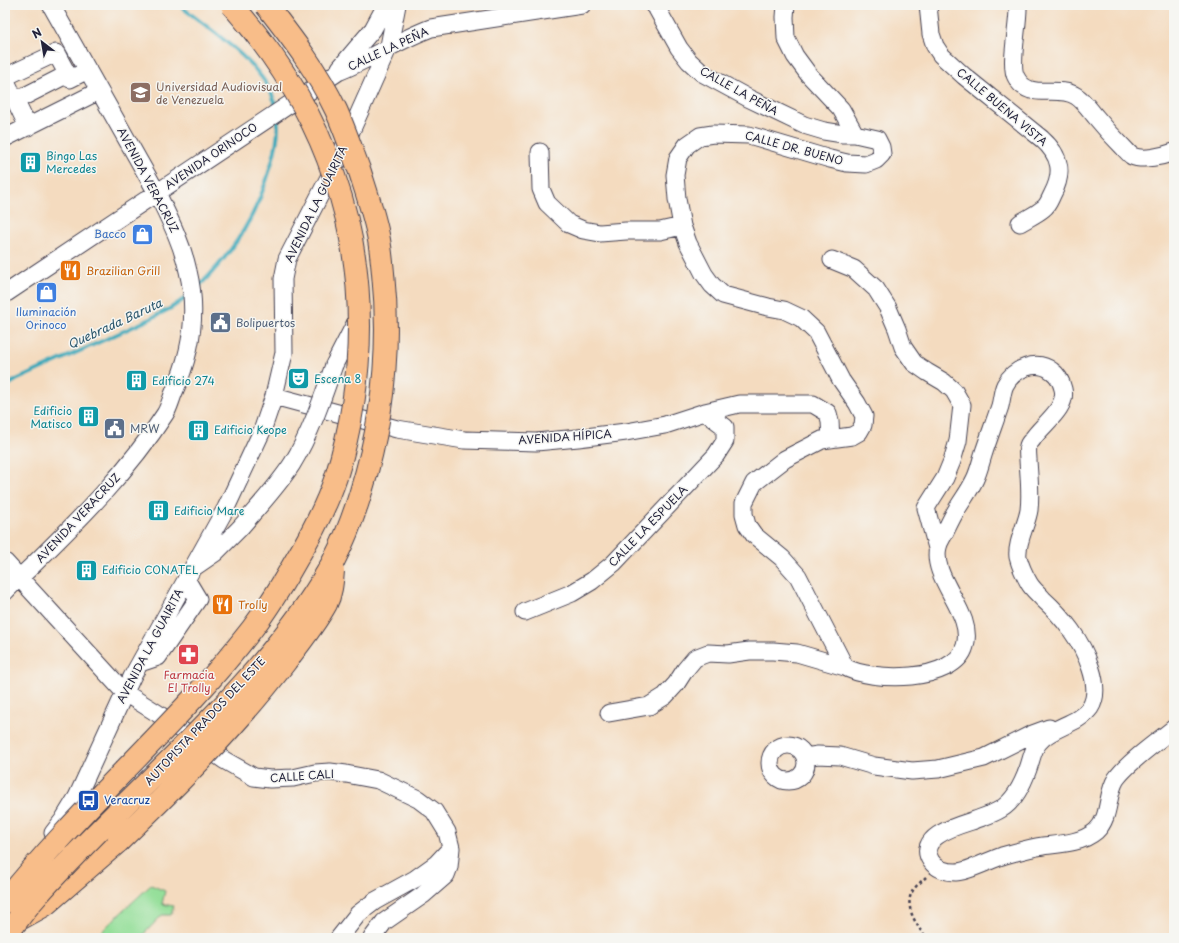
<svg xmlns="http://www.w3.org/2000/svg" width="1179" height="943" font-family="'Playpen Sans',sans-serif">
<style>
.green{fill:#95df9a;stroke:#5c806a}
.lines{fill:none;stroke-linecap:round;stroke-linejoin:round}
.stream{stroke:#3ba9ba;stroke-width:4}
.minor-casing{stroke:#423e4f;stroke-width:19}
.highway-casing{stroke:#423e4f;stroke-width:24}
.path{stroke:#423e4f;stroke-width:2.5;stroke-dasharray:3 3;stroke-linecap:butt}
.minor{stroke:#fff;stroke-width:17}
.highway{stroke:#f8bd89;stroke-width:22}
.minor-bridge-casing{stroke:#423e4f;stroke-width:19;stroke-linecap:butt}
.highway-bridge-casing{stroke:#423e4f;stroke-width:24;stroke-linecap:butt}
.minor-bridge{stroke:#fff;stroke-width:17}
.highway-bridge{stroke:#f8bd89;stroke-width:22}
.labels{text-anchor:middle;stroke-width:3;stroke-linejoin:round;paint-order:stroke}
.street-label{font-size:11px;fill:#22223b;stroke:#f6f6f2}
.education-label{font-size:11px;fill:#785e54;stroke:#f6f6f2;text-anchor:start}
.culture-label{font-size:11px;fill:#0d838f;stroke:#f6f6f2;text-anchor:start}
.shop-label{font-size:11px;fill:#366cbe;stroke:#f6f6f2;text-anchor:end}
.food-label{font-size:11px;fill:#c56008;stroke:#f6f6f2;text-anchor:start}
.service-label{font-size:11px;fill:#4e5e75;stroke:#f6f6f2;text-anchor:start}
.health-label{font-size:11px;fill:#be3a42;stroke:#f6f6f2}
.transit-label{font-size:11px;fill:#164399;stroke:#f6f6f2;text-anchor:start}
.water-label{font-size:12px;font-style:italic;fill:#2c586e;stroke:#f6f6f2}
</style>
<rect width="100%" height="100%" fill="#f6f6f2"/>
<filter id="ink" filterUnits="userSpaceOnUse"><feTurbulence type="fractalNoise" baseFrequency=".025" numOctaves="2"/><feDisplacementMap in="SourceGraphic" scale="8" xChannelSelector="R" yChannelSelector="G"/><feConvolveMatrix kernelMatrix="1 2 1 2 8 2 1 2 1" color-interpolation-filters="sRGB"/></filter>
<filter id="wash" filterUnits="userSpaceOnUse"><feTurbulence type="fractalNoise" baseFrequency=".012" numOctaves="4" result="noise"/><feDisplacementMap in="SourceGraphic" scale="16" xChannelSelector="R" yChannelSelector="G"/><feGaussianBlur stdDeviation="0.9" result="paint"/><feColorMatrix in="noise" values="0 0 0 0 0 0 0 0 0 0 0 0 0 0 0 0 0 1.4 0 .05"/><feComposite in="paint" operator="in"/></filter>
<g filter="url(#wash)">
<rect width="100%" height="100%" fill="#f4dbbf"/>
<path class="green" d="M 151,885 L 165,891 L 162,904 L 174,906 L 171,915 L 162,915 L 140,938 L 96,938 L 109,924 Z"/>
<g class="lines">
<path class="stream" d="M 179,5 C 209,29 270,68 276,108
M 197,288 C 235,251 258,214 272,162 C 276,148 280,131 277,117
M 5,387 L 16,380 L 148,320 L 171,308 L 187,297"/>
</g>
</g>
<g filter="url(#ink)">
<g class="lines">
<defs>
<path id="minor" d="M 654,5 L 656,7 L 679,48 L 689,61 L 702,73 L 748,98 L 804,125 L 824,131 L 843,134 L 855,134 L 877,139 L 881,147 L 882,154 L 876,160 L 866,164 L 847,163 L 830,159 L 749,135 L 713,134 L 700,136 L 687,145 L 678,158 L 675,175 L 677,199 L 682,226 L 688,243 L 704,274 L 712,285 L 723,295 L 768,307 L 784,310 L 801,318 L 816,332 L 841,380 L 857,403 L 864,416 L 863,425 L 859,432 L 852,436 L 822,440 L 785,459 L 754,483 L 744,503 L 744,514 L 747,525 L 754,535 L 782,558 L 798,576 L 845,667 C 871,682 955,683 965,646 C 975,613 930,579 938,547 C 939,542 942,538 944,534 C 948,526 952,517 957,509 C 963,499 970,490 975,479 C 979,471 981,461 984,452 C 989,437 995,421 1000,406 C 1002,399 1002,391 1005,385 C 1014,368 1037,359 1052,371 C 1058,375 1061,381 1063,389 C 1068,409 1041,425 1032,440 C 1030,442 1028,444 1028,446 C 1027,451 1028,456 1028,460 C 1029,477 1031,494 1029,510 C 1027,524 1016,543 1018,557 C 1020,565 1025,576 1029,583 C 1033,590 1038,593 1043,599 C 1053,608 1063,619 1071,630 C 1084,648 1104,687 1090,708 C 1079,723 1057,726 1043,738 C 1033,746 1032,758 1028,769 C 1023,783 1014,801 1001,809 C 993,814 983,817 975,820 C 960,825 915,836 931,861 C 936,869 947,872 956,872 C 967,872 990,860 1002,856 C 1016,852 1029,848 1043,846 C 1061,844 1082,843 1096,831 C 1111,817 1106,795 1116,779 C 1129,761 1157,742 1174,728
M 786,5 L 785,17 L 786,38 L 795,56 L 809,75 L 841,109 L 855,134
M 928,5 L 931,34 L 935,46 L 941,55 L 964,76 L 1042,139 C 1061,156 1064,173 1052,195 C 1050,199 1048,205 1044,208 C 1037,214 1028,218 1020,223
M 1018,5 C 1019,23 1009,65 1016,77 C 1028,102 1057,84 1076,96 C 1084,101 1089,109 1095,116 C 1104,127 1113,137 1123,147 C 1126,150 1129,154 1132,156 C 1143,161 1163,156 1174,152
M 340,68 L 373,29 L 386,5
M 5,77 L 56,53 L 70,79 L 88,70
M 5,79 L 28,127
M 15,101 L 68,74
M 5,138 L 99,91
M 540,152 L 541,189 L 547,203 L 569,224 L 583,230 L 600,233 L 626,231 L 660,231 L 682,226
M 832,260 L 854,269 L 876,289 L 888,308 L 897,329 L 903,347 L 914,363 L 927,372 L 944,382 L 954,391 L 962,405 L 958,441 L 952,461 L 945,478 L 926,508 L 937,548
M 5,294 L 338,72 C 370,59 399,40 431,28 L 582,5
M 334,365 L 358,318
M 274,396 L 397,429 L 464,440 L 536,442 L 578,438 L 626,432 L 665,425 L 705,412 L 739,404 L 813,404 L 828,413 L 830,421 L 831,439
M 5,562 L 125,693 L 157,713 L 224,760 L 254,777 L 270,779 L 293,778 L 315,773 L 330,772 L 346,774 L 378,780 L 418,799 L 434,811 L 447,832 L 451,848 L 449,867 L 446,875 L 423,895 L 384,922 L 372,938
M 196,566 L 215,553 L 240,528
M 5,592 C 14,582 24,574 34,564 C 81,518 129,470 165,414 C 169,408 171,399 174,392 C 191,354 198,312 188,271 C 182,243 169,218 157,193 L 51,5
M 525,612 L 572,593 L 592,581 L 614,563 L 716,455 L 725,441 L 725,427 L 705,412
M 140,663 L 158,657 L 198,599 L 186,579
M 609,713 L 649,706 L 665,696 L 676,684 L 685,670 L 695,658 L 708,653 L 728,654 L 749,651 L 773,651 L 797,653 L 845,667
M770 763a18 18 0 1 1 36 0a18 18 0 1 1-36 0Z
M 805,757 L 818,755 L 840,756 L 874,766 L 912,771 L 938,769 L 984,758 L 1030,735 L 1049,728
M 53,833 L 63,820 L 77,797 L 132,677 L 226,508 L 262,431 L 274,396 L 284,353 L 283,279 L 287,259 L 340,156 L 389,46 L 397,5
M 339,938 L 358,914 L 375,901 L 415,879 L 436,864 L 451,848"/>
<path id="highway" d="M 16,921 L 45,905 L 118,842"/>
</defs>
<use href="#minor" class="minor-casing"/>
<use href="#highway" class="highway-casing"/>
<path class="path" d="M 926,877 C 921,882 914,887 911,894 C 905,909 918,927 926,938"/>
<use href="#minor" class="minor"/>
<use href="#highway" class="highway"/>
<defs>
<path id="minor-bridge" d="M 240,528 C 258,507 277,487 292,464 C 310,435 323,397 334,365"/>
<path id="highway-bridge" d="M 118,842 C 177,785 236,727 286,661 C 300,643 315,624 326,604 C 331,594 332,583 333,571
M 5,902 C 81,806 177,726 252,629 C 268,608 282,585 295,562 C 311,535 326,507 336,477 C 366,381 368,271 334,176 C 313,113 276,55 232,5
M 5,937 C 15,924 24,910 35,898 C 110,813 198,740 271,652 C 294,624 316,594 333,562 C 344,541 353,518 360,495 C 383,422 391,349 383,273 C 382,262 381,251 379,240 C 375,217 367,194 360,172 C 352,151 345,130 336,110 C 318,72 292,38 266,5"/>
</defs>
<use href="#minor-bridge" class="minor-bridge-casing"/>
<use href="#highway-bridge" class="highway-bridge-casing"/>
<use href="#minor-bridge" class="minor-bridge"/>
<use href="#highway-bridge" class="highway-bridge"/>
</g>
</g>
<defs>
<symbol id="university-square" viewBox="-11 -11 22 22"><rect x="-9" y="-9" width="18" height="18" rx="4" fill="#8d6e63" stroke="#f6f6f2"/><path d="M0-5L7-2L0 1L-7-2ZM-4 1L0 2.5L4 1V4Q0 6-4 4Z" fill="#fff"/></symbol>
<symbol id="building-square" viewBox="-11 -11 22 22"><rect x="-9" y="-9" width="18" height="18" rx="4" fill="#0f9aa8" stroke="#f6f6f2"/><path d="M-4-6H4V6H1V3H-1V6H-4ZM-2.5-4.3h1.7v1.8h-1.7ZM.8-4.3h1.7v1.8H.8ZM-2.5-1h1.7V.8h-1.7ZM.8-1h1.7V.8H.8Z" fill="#fff"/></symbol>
<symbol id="shop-square" viewBox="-11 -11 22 22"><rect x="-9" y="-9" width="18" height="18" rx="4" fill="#3f7fe0" stroke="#f6f6f2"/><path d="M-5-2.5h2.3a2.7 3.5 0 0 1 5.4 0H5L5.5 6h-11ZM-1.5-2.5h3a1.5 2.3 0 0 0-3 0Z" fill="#fff"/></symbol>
<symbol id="restaurant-square" viewBox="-11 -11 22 22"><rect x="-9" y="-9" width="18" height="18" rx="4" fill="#e8710a" stroke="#f6f6f2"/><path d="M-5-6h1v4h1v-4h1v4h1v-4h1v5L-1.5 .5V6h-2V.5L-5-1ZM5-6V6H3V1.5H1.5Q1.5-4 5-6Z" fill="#fff"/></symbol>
<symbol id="civic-square" viewBox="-11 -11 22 22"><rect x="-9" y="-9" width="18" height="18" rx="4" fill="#5c6f8a" stroke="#f6f6f2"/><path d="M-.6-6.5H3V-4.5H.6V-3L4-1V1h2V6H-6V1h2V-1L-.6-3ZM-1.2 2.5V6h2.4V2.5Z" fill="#fff"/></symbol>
<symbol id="theatre-square" viewBox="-11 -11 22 22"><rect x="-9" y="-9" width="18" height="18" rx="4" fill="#0f9aa8" stroke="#f6f6f2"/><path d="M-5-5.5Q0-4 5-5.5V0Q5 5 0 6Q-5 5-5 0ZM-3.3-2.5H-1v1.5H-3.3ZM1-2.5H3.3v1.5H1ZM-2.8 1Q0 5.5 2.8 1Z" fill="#fff"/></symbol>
<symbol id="pharmacy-square" viewBox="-11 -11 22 22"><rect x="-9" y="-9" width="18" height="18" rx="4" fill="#e0444e" stroke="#f6f6f2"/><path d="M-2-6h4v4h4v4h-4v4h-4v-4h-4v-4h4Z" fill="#fff"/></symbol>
<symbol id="bus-square" viewBox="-11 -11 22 22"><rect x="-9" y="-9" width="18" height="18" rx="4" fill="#1a4fb4" stroke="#f6f6f2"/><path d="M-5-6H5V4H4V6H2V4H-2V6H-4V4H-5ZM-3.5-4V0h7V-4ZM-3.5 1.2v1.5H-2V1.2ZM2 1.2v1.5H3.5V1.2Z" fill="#fff"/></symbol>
</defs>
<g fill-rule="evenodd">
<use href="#university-square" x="128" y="80" width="25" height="25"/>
<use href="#building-square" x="18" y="150" width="25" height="25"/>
<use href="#shop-square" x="130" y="222" width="25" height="25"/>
<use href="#restaurant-square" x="58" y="258" width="25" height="25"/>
<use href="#shop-square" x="34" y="280" width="25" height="25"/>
<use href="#civic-square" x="208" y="310" width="25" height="25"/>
<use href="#theatre-square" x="286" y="366" width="25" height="25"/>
<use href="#building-square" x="124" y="368" width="25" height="25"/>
<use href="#building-square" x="76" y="404" width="25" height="25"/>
<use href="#civic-square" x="102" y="416" width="25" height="25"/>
<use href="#building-square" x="186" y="418" width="25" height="25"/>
<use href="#building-square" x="146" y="498" width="25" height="25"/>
<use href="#building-square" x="74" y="558" width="25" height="25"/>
<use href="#restaurant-square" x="210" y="592" width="25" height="25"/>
<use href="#pharmacy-square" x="176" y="642" width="25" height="25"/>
<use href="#bus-square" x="76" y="788" width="25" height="25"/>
</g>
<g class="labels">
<g class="street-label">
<text transform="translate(388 49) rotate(-25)" y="4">CALLE LA PEÑA</text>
<text transform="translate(739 91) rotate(29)" y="4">CALLE LA PEÑA</text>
<text transform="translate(1002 107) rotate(40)" y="4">CALLE BUENA VISTA</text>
<text transform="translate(794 148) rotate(15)" y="4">CALLE DR. BUENO</text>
<text transform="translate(211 156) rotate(-34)" y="4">AVENIDA ORINOCO</text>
<text transform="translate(148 180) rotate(62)" y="4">AVENIDA VERACRUZ</text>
<text transform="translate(316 204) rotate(-64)" y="4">AVENIDA LA GUAIRITA</text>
<text transform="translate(565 437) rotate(-4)" y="4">AVENIDA HÍPICA</text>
<text transform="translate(78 518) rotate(-47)" y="4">AVENIDA VERACRUZ</text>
<text transform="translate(648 526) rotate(-46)" y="4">CALLE LA ESPUELA</text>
<text transform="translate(150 646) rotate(-62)" y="4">AVENIDA LA GUAIRITA</text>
<text transform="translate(205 721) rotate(-47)" y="4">AUTOPISTA PRADOS DEL ESTE</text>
<text transform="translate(302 776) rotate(-4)" y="4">CALLE CALI</text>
</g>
<g class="education-label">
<text x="156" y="91">Universidad Audiovisual<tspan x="156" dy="13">de Venezuela</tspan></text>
</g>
<g class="culture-label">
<text x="46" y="160">Bingo Las<tspan x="46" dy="13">Mercedes</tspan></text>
<text x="314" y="383">Escena 8</text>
<text x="152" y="385">Edificio 274</text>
<text x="72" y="415" text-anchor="end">Edificio<tspan x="72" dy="13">Matisco</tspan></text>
<text x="214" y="434">Edificio Keope</text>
<text x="174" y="515">Edificio Mare</text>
<text x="102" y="574">Edificio CONATEL</text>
</g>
<g class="shop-label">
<text x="126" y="238">Bacco</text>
<text x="46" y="316" text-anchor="middle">Iluminación<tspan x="46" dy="13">Orinoco</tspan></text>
</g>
<g class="food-label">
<text x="86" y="275">Brazilian Grill</text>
<text x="238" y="609">Trolly</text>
</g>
<g class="service-label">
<text x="236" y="327">Bolipuertos</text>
<text x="130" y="433">MRW</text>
</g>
<g class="health-label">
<text x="189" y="679">Farmacia<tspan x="189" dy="13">El Trolly</tspan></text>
</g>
<g class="transit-label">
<text x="104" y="804">Veracruz</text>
</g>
<g class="water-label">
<text transform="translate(115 324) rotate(-25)" y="4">Quebrada Baruta</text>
</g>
</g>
<rect width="1179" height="943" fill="none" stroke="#f6f6f2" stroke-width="20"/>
<g transform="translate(42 42) rotate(329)" stroke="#f6f6f2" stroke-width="3" paint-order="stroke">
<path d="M0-3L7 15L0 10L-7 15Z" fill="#22223b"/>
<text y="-6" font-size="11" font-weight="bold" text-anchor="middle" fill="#22223b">N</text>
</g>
</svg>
